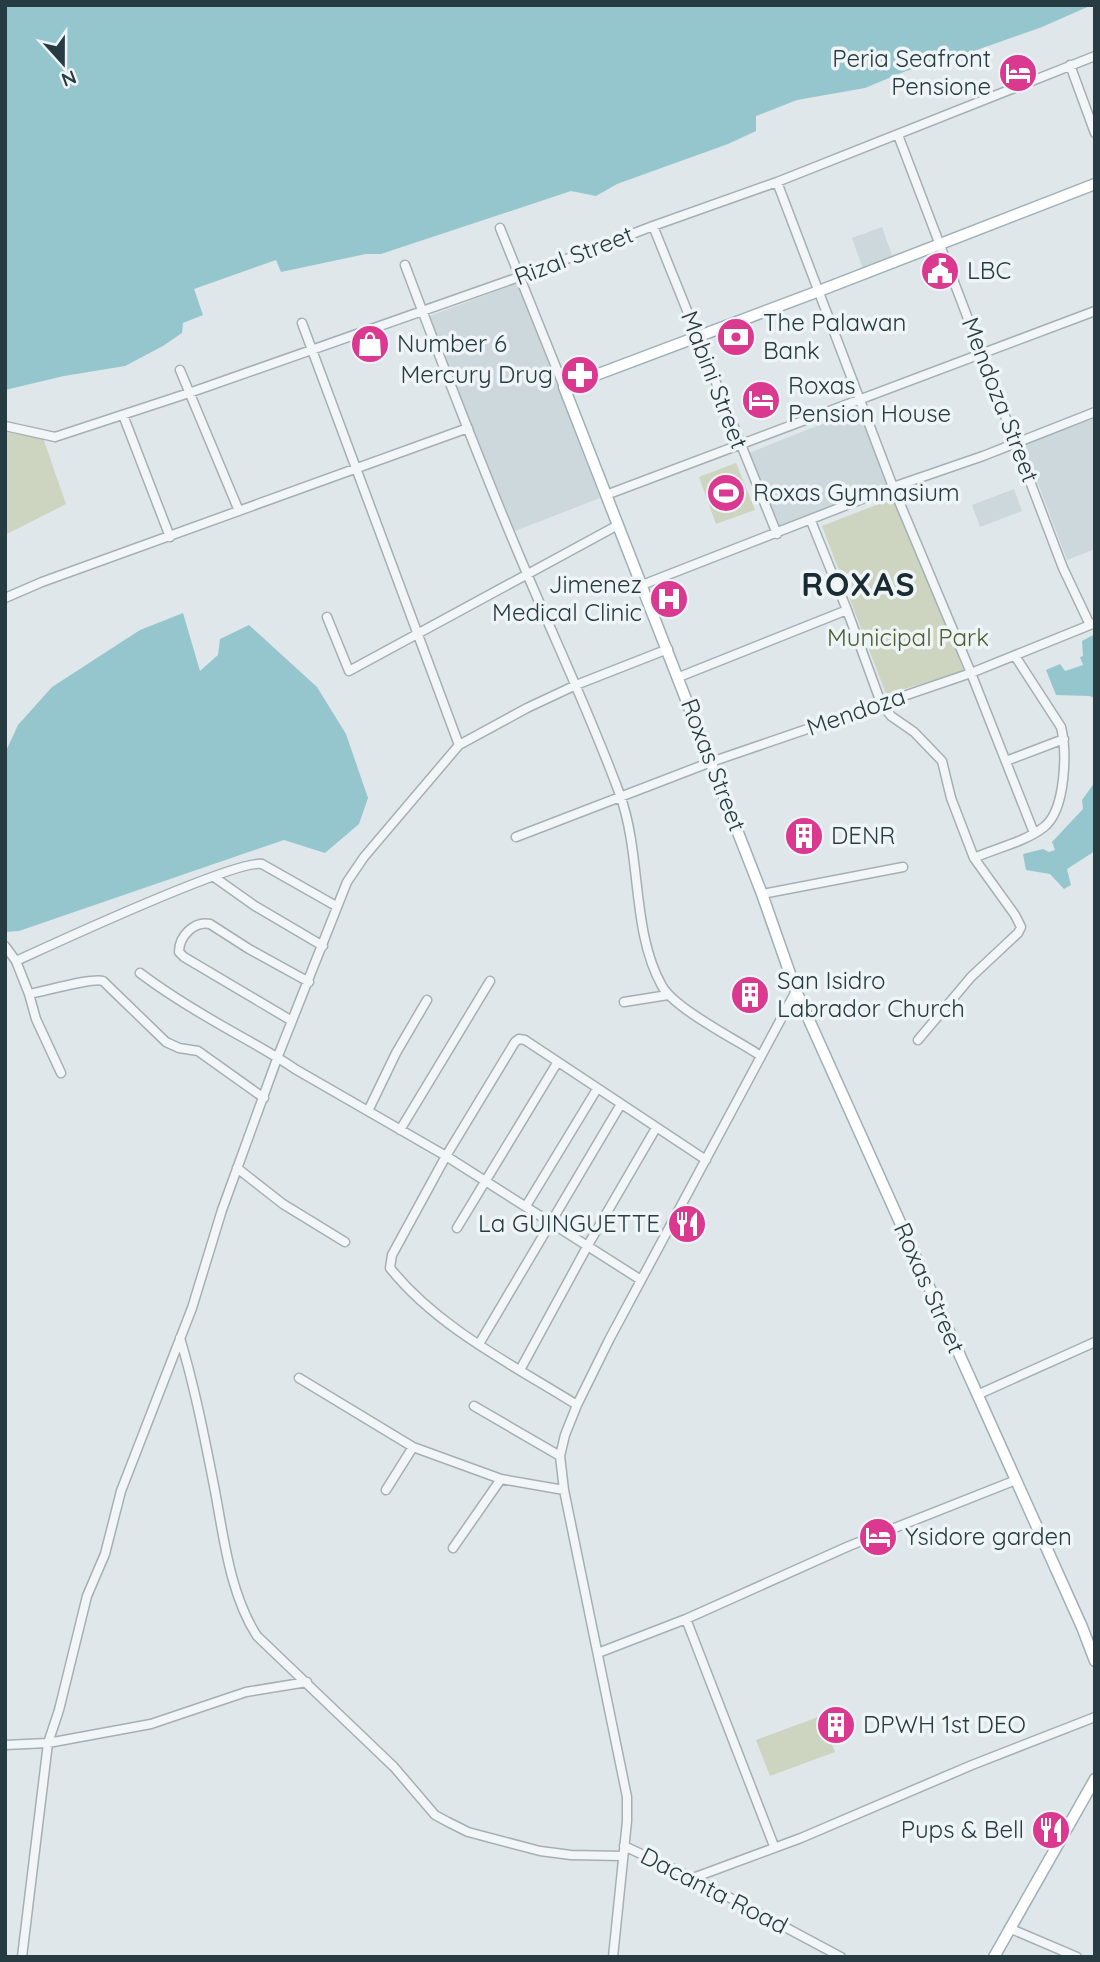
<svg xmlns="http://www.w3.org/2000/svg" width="1100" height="1962" font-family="Quicksand,sans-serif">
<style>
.built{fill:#cdd8dc}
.green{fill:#cdd4bf}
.water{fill:#96c6cd}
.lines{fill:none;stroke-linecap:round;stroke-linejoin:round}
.minor-casing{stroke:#a4b0b4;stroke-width:11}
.major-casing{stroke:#9db1b7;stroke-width:13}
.minor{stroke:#f2f6f8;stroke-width:8}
.major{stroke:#fff;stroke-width:10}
.labels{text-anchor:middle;stroke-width:7;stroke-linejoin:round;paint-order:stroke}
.poi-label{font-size:24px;fill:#263b42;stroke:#eff5f7;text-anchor:start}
.street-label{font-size:24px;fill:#263b42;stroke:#eff5f7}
.park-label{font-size:24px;fill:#4c6032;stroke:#eff5f7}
.district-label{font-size:32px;font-weight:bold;letter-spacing:2px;fill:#192c33;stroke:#eff5f7}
</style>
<rect width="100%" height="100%" fill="#dfe7ea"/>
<path class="built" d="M 882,227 L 893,258 L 863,269 L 852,238 Z
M 518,283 L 600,498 L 515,531 L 427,317 Z
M 862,408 L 892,487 L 781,532 L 749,453 Z
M 1095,418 L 1095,549 L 1067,560 L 1023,444 Z
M 1014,489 L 1022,511 L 980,527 L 972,505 Z"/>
<path class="green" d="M 5,432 L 43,438 L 66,504 L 5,535 Z
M 736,463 L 755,510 L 716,524 L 699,477 Z
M 897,497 L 964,672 L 886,694 L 822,526 Z
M 821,1716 L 835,1752 L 770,1776 L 756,1740 Z"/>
<path class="water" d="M 5,5 L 1092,5 L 1042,27 L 957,57 L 906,71 L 865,88 L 797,100 L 756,116 L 756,131 L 728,144 L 617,184 L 596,196 L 571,191 L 381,254 L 366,254 L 281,272 L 276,260 L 194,289 L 203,315 L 183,323 L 182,333 L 163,346 L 125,366 L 64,376 L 5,390 Z
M 183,613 L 200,671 L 218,655 L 220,639 L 249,625 L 317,687 L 346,734 L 368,798 L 359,824 L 325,853 L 284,840 L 19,931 L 5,932 L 5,753 L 18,725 L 52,687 L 140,630 Z
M 1095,634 L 1095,698 L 1089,696 L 1056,695 L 1046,670 L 1060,664 L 1065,671 L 1083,665 L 1080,657 L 1083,656 L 1082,641 Z
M 1095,782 L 1095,851 L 1067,869 L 1071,885 L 1064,889 L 1050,874 L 1026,870 L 1023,854 L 1043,849 L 1049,852 L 1055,850 L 1052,842 L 1083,809 L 1082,800 Z"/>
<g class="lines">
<defs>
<path id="minor" d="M 1070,65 L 1095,133
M 898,135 L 1063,568 L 1090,625
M 777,182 L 893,487 L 971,673 L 1034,833
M 653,226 L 777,534
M 500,228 L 564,387
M 405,265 C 444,369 484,473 528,576 C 559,649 593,721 620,795 C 642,856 631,931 662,986 C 675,1009 737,1040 761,1056
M 302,323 L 459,745
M 180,370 L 239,511
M 123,415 L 170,537
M 5,426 L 55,437 L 189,393 L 519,277 L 653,226 L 777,182 L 1095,56
M 606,495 L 1095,311
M 642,585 L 893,487 L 983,456 L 1095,412
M 5,598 L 42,582 L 468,428
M 847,610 L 881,703 L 891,716 L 914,732 L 942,761 L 951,798 L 974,858 L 1015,915 L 1021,927 L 1018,933 L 971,977 L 918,1040
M 327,617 L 349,671 L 618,525
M 679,677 L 847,610 L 811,521
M 1006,761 L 1064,739
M 516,837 L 711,762 L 971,673 L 1095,623
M 974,858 C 996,848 1025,842 1044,827 C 1066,810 1067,751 1061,727 L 1015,656
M 214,877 L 255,906 L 323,946
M 762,894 L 903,867
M 5,946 L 16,961
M 140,973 C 169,995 201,1014 233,1032 C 254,1044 275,1055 295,1069 L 446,1156 L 641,1280
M 29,994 L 36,1019 L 61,1073
M 624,1002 L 668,995
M 292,1021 L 184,957 L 179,952 C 179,936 194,921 210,924 L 249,949 L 309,982
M 264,1098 L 198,1051 L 179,1048 L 166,1042 L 103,981 C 93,977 43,992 29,994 L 16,961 C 51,945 237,859 262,864 L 336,906
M 368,1111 L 396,1053 L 427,1000
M 400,1130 L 490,981
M 237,1168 L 283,1204 L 345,1242
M 526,1206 L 597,1089
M 457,1228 L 557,1063
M 180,1338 C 195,1388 205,1440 215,1491 C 224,1539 230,1594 257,1636 L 394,1767 L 435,1815 L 448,1822 L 468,1832 L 540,1851 L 571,1855 L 622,1856
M 479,1344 L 621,1104
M 520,1370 L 588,1245 L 656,1128
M 299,1378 L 413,1447 L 501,1479 L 564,1490
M 977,1395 L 1095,1342
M 577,1405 C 513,1365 438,1328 390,1268 L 392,1255 L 446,1156 L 515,1042 L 519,1039 L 525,1040 L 706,1160
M 474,1406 L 560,1456
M 386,1490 L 413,1447
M 453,1548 L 501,1479
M 686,1619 L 774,1846
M 598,1653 L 686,1619 L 849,1546 L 1016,1480
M 5,1745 L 48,1743 L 151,1724 L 246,1692 L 307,1682
M 624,1846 L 693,1878 L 841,1957
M 693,1878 L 801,1838 L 972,1765 L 1095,1717
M 1009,1928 L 1077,1957
M 22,1957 L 48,1743 L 59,1710 L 87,1596 L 105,1554 L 121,1491 L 192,1308 L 222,1210 L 278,1056 L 347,882 L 364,857 L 459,745 L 527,708 L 576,685 L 668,649
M 613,1957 L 627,1821 L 627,1797 L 564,1490 L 560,1456 L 565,1435 L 577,1405 L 609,1340 L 796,991"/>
<path id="major" d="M 1095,184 L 819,291 L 564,387 L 762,894 L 796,991 L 1082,1627 L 1095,1661
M 994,1957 L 1095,1779"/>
</defs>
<use href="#minor" class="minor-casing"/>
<use href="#major" class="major-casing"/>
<use href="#minor" class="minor"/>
<use href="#major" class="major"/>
</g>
<defs>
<symbol id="hotel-disc" viewBox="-11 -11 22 22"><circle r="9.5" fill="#db3890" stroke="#eff5f7"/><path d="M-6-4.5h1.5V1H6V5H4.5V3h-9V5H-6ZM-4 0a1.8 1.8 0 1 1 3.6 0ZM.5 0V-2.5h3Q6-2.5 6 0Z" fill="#fff"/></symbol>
<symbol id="civic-disc" viewBox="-11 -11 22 22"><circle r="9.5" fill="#db3890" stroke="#eff5f7"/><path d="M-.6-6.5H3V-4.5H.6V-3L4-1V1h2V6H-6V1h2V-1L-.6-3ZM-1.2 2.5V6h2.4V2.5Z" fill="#fff"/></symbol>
<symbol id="bank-disc" viewBox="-11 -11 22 22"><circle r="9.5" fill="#db3890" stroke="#eff5f7"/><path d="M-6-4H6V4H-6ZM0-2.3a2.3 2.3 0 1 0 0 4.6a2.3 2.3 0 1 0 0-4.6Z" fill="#fff"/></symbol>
<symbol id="shop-disc" viewBox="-11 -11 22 22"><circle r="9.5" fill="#db3890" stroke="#eff5f7"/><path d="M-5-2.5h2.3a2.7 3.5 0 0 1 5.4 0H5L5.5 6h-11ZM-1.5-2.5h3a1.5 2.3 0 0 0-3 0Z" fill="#fff"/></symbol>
<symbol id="pharmacy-disc" viewBox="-11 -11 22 22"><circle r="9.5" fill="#db3890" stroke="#eff5f7"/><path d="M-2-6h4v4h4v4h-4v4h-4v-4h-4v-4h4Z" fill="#fff"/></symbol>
<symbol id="stadium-disc" viewBox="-11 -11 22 22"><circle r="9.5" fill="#db3890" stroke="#eff5f7"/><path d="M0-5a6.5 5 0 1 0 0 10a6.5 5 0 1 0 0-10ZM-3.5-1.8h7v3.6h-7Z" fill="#fff"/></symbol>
<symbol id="hospital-disc" viewBox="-11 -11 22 22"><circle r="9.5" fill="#db3890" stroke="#eff5f7"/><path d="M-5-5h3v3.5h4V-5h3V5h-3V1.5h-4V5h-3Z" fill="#fff"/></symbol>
<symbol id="building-disc" viewBox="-11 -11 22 22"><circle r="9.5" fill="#db3890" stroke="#eff5f7"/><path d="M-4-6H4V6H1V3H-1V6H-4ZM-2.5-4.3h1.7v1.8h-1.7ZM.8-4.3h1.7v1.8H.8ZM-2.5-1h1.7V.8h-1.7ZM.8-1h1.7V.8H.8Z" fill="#fff"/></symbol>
<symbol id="restaurant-disc" viewBox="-11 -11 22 22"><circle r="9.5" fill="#db3890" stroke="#eff5f7"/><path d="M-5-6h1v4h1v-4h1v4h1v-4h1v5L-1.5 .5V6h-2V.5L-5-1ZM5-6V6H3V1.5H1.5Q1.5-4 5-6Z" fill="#fff"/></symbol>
</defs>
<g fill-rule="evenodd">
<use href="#hotel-disc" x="996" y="51" width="44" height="44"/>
<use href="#civic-disc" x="918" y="249" width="44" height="44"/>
<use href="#bank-disc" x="714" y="315" width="44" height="44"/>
<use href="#shop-disc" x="348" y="322" width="44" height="44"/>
<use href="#pharmacy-disc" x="558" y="353" width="44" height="44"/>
<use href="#hotel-disc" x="739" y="378" width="44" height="44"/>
<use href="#stadium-disc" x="704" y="471" width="44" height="44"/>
<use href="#hospital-disc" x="647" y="577" width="44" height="44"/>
<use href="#building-disc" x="782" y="814" width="44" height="44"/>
<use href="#building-disc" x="728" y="973" width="44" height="44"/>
<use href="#restaurant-disc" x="665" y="1202" width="44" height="44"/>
<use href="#hotel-disc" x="856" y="1515" width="44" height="44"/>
<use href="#building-disc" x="814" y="1703" width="44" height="44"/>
<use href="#restaurant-disc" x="1029" y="1808" width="44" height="44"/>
</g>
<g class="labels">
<g class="poi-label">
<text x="991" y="67" text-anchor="end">Peria Seafront<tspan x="991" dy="28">Pensione</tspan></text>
<text x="967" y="279">LBC</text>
<text x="763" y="331">The Palawan<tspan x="763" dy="28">Bank</tspan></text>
<text x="397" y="352">Number 6</text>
<text x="553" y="383" text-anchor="end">Mercury Drug</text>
<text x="788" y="394">Roxas<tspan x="788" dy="28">Pension House</tspan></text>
<text x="753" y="501">Roxas Gymnasium</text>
<text x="642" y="593" text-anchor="end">Jimenez<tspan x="642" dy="28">Medical Clinic</tspan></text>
<text x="831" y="844">DENR</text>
<text x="777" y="989">San Isidro<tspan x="777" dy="28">Labrador Church</tspan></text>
<text x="660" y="1232" text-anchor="end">La GUINGUETTE</text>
<text x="905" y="1545">Ysidore garden</text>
<text x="863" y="1733">DPWH 1st DEO</text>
<text x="1024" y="1838" text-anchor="end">Pups &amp; Bell</text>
</g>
<g class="street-label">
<text transform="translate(574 256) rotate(-21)" y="8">Rizal Street</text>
<text transform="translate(714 380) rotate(69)" y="8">Mabini Street</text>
<text transform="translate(1000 400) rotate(69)" y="8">Mendoza Street</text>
<text transform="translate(856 712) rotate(-19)" y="8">Mendoza</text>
<text transform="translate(713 765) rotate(69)" y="8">Roxas Street</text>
<text transform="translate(929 1288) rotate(66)" y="8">Roxas Street</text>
<text transform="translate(714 1891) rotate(27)" y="8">Dacanta Road</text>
</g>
<g class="park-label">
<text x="908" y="646">Municipal Park</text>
</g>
<g class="district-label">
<text x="859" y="596">ROXAS</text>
</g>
</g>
<rect width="1100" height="1962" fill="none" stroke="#263b42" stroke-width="14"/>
<g transform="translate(63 63) rotate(159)" stroke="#eff5f7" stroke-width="5" paint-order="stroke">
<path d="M0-5L12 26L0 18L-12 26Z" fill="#263b42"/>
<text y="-10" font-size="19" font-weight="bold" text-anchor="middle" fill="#263b42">N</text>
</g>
</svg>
